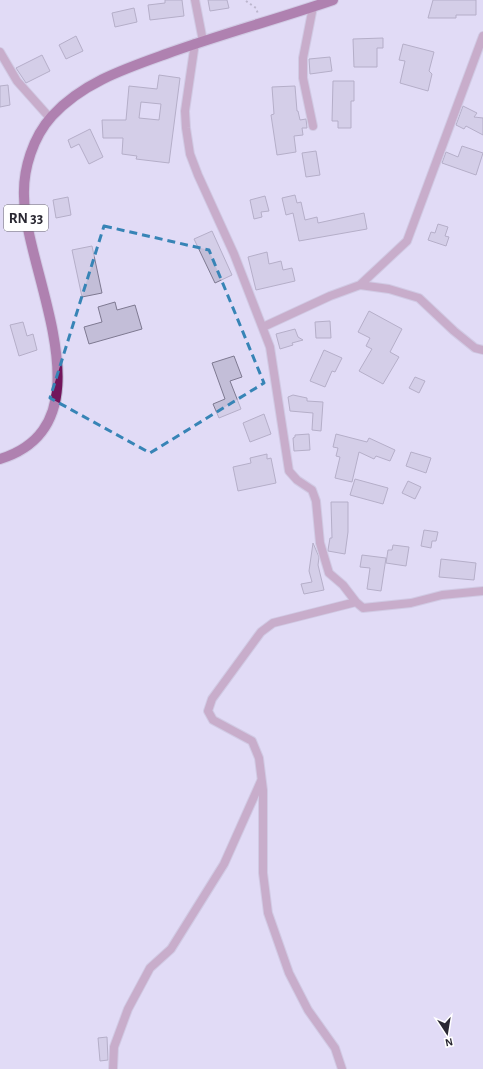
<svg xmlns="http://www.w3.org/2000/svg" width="483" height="1069" font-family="'Alegreya Sans',sans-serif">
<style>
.building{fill:#c3bed8;stroke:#7e7991;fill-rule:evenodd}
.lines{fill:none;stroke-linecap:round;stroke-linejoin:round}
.minor-casing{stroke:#bcb7cf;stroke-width:10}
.primary-casing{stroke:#bcb7cf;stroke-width:12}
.path{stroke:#8e8a9d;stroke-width:2;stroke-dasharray:2 3;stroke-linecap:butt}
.minor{stroke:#a97798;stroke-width:8}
.primary{stroke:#72155c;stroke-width:10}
.marked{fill:none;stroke:#3784b6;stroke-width:3;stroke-dasharray:8 5;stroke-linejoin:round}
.labels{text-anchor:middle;stroke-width:3.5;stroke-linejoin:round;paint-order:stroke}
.shield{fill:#fff;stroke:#6a6870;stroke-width:1}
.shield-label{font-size:15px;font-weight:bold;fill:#2a2832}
</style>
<rect width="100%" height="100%" fill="#e1dbf6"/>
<path class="building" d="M 165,0 L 182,0 L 184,16 L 150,20 L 148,5 L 165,3 Z
M 208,0 L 227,0 L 229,8 L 210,11 Z
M 433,0 L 476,0 L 476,15 L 456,15 L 456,18 L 428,18 Z
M 134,8 L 137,22 L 115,27 L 112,13 Z
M 76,36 L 83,51 L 66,59 L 59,45 Z
M 383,38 L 383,48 L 377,48 L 377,67 L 354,67 L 353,39 Z
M 403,44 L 434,52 L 429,71 L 432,74 L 428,91 L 400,83 L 405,61 L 399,60 Z
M 42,55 L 50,71 L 26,83 L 16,68 Z
M 330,57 L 332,71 L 310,74 L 309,59 Z
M 159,75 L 180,78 L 169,163 L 136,159 L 137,156 L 122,154 L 123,138 L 103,138 L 102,120 L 126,120 L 129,86 L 157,89 ZM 141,102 L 161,104 L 159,120 L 139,118 Z
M 333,81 L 354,81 L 354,101 L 351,101 L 351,128 L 338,128 L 338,121 L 332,121 Z
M 8,85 L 10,105 L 0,107 L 0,86 Z
M 295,86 L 297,111 L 298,111 L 300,120 L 306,119 L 307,128 L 302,128 L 303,135 L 294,136 L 296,152 L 277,155 L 271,115 L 274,114 L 272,87 Z
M 463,106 L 477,113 L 474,117 L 483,118 L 483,135 L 466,126 L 464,129 L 456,125 Z
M 90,129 L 103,157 L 89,164 L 79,144 L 71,148 L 68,140 Z
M 462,146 L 483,153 L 476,175 L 442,163 L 446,152 L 458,157 Z
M 316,151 L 320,175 L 306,177 L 302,153 Z
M 295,195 L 297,203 L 301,202 L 305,220 L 317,217 L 318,223 L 364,213 L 367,229 L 299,241 L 293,213 L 286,215 L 282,198 Z
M 265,196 L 269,211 L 261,212 L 262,217 L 254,219 L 250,200 Z
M 68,197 L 71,215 L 56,218 L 53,200 Z
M 438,224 L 448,227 L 445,236 L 449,237 L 446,246 L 428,240 L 431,232 L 435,233 Z
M 212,231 L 232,275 L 215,283 L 194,239 Z
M 92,246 L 102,293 L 82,297 L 72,250 Z
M 267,252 L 269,264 L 281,261 L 283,270 L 292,268 L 295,281 L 256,290 L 248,257 Z
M 115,302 L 117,310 L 135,305 L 142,329 L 89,344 L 84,327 L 102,322 L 98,307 Z
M 369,311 L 402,329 L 390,352 L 399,357 L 383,384 L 359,371 L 372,349 L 366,346 L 370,338 L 358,332 Z
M 330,321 L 331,338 L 316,338 L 315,322 Z
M 23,322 L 27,336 L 33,334 L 37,350 L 19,356 L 10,325 Z
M 295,329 L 298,337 L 303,340 L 292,343 L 293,345 L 280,349 L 276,334 Z
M 324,350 L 342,358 L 335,372 L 332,371 L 325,387 L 310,381 Z
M 234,356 L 242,377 L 230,381 L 241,409 L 219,418 L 213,404 L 225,399 L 212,363 Z
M 415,377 L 425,381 L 419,393 L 409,388 Z
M 293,395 L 307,398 L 307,401 L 323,402 L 321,431 L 312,430 L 313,413 L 290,411 L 288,397 Z
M 264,414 L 271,434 L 250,442 L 243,423 Z
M 309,434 L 310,450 L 294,451 L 293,438 L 295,437 L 295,435 Z
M 336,434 L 367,442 L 369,438 L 395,450 L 390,461 L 376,456 L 374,459 L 359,452 L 352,482 L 335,478 L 340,457 L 336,456 L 338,448 L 333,447 Z
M 411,452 L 431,458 L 426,473 L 406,466 Z
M 267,454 L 267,459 L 271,458 L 276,483 L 238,491 L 233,467 L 251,463 L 250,458 Z
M 355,479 L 388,488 L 383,504 L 350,495 Z
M 408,481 L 421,487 L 415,499 L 402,493 Z
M 331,502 L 348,502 L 348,532 L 345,554 L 328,551 L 328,550 L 330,538 L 332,538 Z
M 424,530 L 438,532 L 436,541 L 432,541 L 431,548 L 421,546 Z
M 313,543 L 319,557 L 318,565 L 324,590 L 304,594 L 301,584 L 312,582 L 309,571 Z
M 393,545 L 409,547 L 406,566 L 386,563 L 388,550 L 392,550 Z
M 362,555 L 386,558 L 381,591 L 367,589 L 370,568 L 360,567 Z
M 441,559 L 476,563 L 474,580 L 439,577 Z
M 107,1037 L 108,1060 L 100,1061 L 98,1038 Z"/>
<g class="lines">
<defs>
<path id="minor" d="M 195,0 L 203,41
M 313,7 L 303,58 L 303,78 L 313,126
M 195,43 L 185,111 L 186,128 L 190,154 L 198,175 L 234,254 L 270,347 L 289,471 L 297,480 L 312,490 L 316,501 L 320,543 L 329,573 L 343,585 L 356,602
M 0,52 L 17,81 L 50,118
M 360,285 L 407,241 L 483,36
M 263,327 L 330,296 L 360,285 L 389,289 L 419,298 L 454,331 L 475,348 L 483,350
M 113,1069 L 114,1047 L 128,1009 L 150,968 L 171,949 L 224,864 L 261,781
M 342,1069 L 335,1048 L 308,1010 L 289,973 L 268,913 L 263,873 L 263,790 L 259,758 L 252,741 L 213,720 L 208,711 L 212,699 L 261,632 L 273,623 L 356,602 L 363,608 L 411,603 L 442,595 L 483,591"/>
<path id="primary" d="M 0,459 C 113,424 25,273 24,196 C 23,169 33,137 52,116 C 82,83 124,69 166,54 C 221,34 278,19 333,0"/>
</defs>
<use href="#minor" class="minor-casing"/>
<use href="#primary" class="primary-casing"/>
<path class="path" d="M 246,1 L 256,8 L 258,14"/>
<use href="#minor" class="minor"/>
<use href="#primary" class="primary"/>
</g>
<path d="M0 0H483V1069H0ZM 104,226 L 209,250 L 264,383 L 150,453 L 50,398 Z" fill="#e1dbf6" fill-opacity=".55" fill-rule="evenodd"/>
<path class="marked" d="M 104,226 L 209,250 L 264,383 L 150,453 L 50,398 Z"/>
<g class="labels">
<rect class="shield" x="4" y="205" width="44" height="26" rx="3"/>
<g class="shield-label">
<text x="26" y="223">RN 33</text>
</g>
</g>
<g transform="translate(447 1033) rotate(168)" stroke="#ffffff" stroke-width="3" paint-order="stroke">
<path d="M0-3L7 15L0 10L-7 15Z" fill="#2a2832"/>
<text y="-6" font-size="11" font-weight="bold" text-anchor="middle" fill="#2a2832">N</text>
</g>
</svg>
